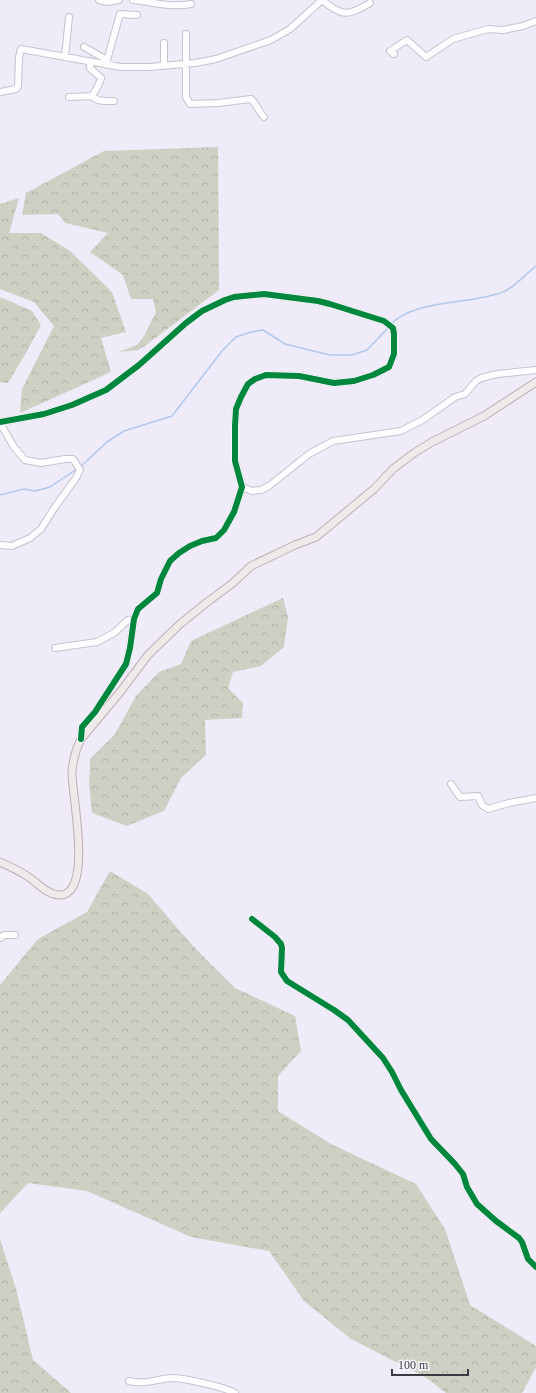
<svg xmlns="http://www.w3.org/2000/svg" width="536" height="1393" font-family="'Times New Roman',serif">
<style>
.forest{fill:url(#forest-crowns)}
.lines{fill:none;stroke-linecap:round;stroke-linejoin:round}
.stream{stroke:#b1c8ec;stroke-width:1.5}
.minor-casing{stroke:#c6c3cd;stroke-width:8}
.major-casing{stroke:#bdafb3;stroke-width:9}
.minor{stroke:#fdfcfe;stroke-width:6}
.major{stroke:#f0e9ea;stroke-width:7}
.cycleway-casing{stroke:#f8f6fb;stroke-width:8}
.cycleway{stroke:#00873e;stroke-width:6}
</style>
<defs>
<pattern id="forest-crowns" width="20" height="18" patternUnits="userSpaceOnUse"><rect width="20" height="18" fill="#ccd1c4"/><path d="M2 6a3 3 0 1 1 6 0M12 15a3 3 0 1 1 6 0" fill="none" stroke="#b0b4aa"/></pattern>
</defs>
<rect width="100%" height="100%" fill="#efebf8"/>
<path class="forest" d="M 218,147 L 219,290 L 146,345 L 138,350 L 119,352 L 137,345 L 144,336 L 156,312 L 153,299 L 131,299 L 123,275 L 90,252 L 108,233 L 65,223 L 58,214 L 22,215 L 26,193 L 104,151 Z
M 19,198 L 9,233 L 41,233 L 70,251 L 112,292 L 126,332 L 101,338 L 111,372 L 20,413 L 22,389 L 54,326 L 34,302 L 0,289 L 0,204 Z
M 0,297 L 32,311 L 41,325 L 27,351 L 8,383 L 0,382 Z
M 283,598 L 288,617 L 284,647 L 261,666 L 233,672 L 228,688 L 243,703 L 242,718 L 205,720 L 206,755 L 181,778 L 164,811 L 127,826 L 92,813 L 89,784 L 90,759 L 115,734 L 136,696 L 159,672 L 181,664 L 191,641 Z
M 110,871 L 148,894 L 192,945 L 235,988 L 295,1016 L 301,1051 L 278,1076 L 278,1111 L 331,1144 L 416,1184 L 445,1229 L 470,1305 L 536,1346 L 536,1367 L 522,1393 L 446,1393 L 425,1377 L 351,1339 L 304,1301 L 269,1251 L 191,1237 L 87,1191 L 28,1183 L 0,1213 L 0,985 L 38,939 L 87,912 Z
M 0,1239 L 16,1289 L 33,1360 L 71,1393 L 0,1393 Z"/>
<g class="lines">
<path class="stream" d="M 391,324 C 413,301 463,304 493,295 C 497,294 502,293 505,291 C 514,287 527,273 536,266
M 80,467 L 107,442 L 124,431 L 172,416 L 222,351 L 236,337 L 251,332 L 263,330 L 285,344 L 330,355 L 352,355 L 367,350 L 389,327
M 0,495 L 24,489 L 35,491 L 50,487 L 77,469"/>
<defs>
<path id="minor" d="M 99,0 L 107,2 L 119,0
M 133,0 C 153,2 170,8 191,4
M 322,0 C 342,17 348,16 370,3
M 186,34 L 186,97 L 190,104 L 218,103 L 251,99 C 255,102 259,112 264,117
M 164,43 L 164,65
M 84,47 L 107,60
M 394,54 L 390,51 L 407,40 L 426,57 L 453,39 L 488,29 L 503,30 L 523,26 L 536,21
M 65,57 L 69,17
M 107,65 L 107,60 L 120,14 L 137,15
M 0,92 L 16,89 L 18,86 L 19,57 L 21,49 L 121,67 L 150,67 L 195,63 L 216,59 L 271,40 L 290,29 L 322,0
M 92,96 C 97,102 106,101 114,101
M 69,97 L 92,96 C 95,91 100,84 101,78 L 90,68 L 90,62
M 0,422 L 44,414 L 72,405 L 106,390 L 139,365 L 186,323 L 202,311 L 225,300 L 234,297 L 264,294 L 318,301 L 330,304 L 384,321 L 393,328 L 394,334 L 394,354 L 389,367 L 373,375 L 354,381 L 334,383 L 299,376 L 266,375 L 255,379 L 248,384 L 241,397 L 236,409 L 235,426 L 235,461 L 242,487 L 234,512 L 224,530 L 216,538 L 202,541 L 190,546 L 179,553 L 170,561 L 161,579 L 157,593 L 138,609 L 134,619 L 130,648 L 126,664 L 95,712 L 82,727 L 81,739
M 0,423 L 14,447 L 25,460 L 41,463 L 65,459 L 73,459 L 80,470 L 76,478 L 55,507 L 41,529 L 30,538 L 12,546 L 0,545
M 242,487 L 252,491 L 261,490 L 269,486 L 309,454 L 333,441 L 401,431 L 424,419 L 455,397 L 465,394 L 476,381 L 481,378 L 497,374 L 536,370
M 55,648 L 97,642 L 114,633 L 128,620 L 134,619
M 451,784 L 460,797 L 478,796 L 482,805 L 488,809 L 509,803 L 536,798
M 252,919 L 275,937 L 281,944 L 282,948 L 281,972 L 287,981 L 334,1010 L 348,1020 L 383,1058 L 392,1072 L 401,1090 L 431,1139 L 455,1164 L 463,1174 L 467,1187 L 477,1204 L 496,1221 L 519,1238 L 522,1242 L 528,1259 L 536,1267
M 0,938 L 4,935 L 15,935
M 129,1381 C 147,1385 155,1379 172,1378 C 184,1378 224,1387 235,1393"/>
<path id="major" d="M 0,862 C 9,866 18,870 27,876 C 37,882 46,894 58,895 C 95,898 71,792 72,772 C 73,760 76,749 81,739 L 121,691 L 148,655 L 180,624 L 206,603 L 233,583 L 251,566 L 295,545 L 316,537 L 374,489 L 393,469 L 414,453 L 432,442 L 484,416 L 536,382"/>
</defs>
<use href="#minor" class="minor-casing"/>
<use href="#major" class="major-casing"/>
<use href="#minor" class="minor"/>
<use href="#major" class="major"/>
<defs>
<path id="cycleway" d="M 0,422 L 44,414 L 72,405 L 106,390 L 139,365 L 186,323 L 202,311 L 225,300 L 234,297 L 264,294 L 318,301 L 330,304 L 384,321 L 393,328 L 394,334 L 394,354 L 389,367 L 373,375 L 354,381 L 334,383 L 299,376 L 266,375 L 255,379 L 248,384 L 241,397 L 236,409 L 235,426 L 235,461 L 242,487 L 234,512 L 224,530 L 216,538 L 202,541 L 190,546 L 179,553 L 170,561 L 161,579 L 157,593 L 138,609 L 134,619 L 130,648 L 126,664 L 95,712 L 82,727 L 81,739
M 252,919 L 275,937 L 281,944 L 282,948 L 281,972 L 287,981 L 334,1010 L 348,1020 L 383,1058 L 392,1072 L 401,1090 L 431,1139 L 455,1164 L 463,1174 L 467,1187 L 477,1204 L 496,1221 L 519,1238 L 522,1242 L 528,1259 L 536,1267"/>
</defs>
<use href="#cycleway" class="cycleway-casing"/>
<use href="#cycleway" class="cycleway"/>
</g>
<path d="M392 1369v6h76v-6" fill="none" stroke="#3c3943" stroke-width="2"/>
<text x="398" y="1369" font-size="12" fill="#3c3943" stroke="#f8f6fb" stroke-width="3" paint-order="stroke">100 m</text>
</svg>
